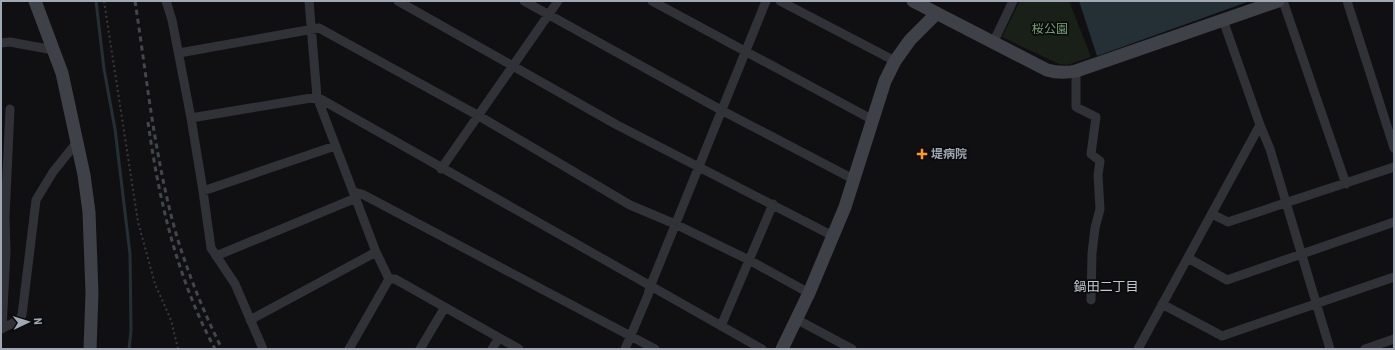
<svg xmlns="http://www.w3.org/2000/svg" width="1395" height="350" font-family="'Roboto Condensed','Noto Sans JP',sans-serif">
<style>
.green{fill:#182018}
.water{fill:#253036}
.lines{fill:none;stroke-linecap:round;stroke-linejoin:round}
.stream{stroke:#253036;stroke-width:3}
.path{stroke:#37393e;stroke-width:2;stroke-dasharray:2 3;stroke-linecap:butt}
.street{stroke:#313237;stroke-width:9}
.secondary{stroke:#3e4147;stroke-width:13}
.rail{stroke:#43464c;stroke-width:3;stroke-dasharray:5 4;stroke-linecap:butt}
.poi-dot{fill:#ff9a1a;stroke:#0b0b0c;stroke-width:1.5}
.labels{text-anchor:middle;stroke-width:3.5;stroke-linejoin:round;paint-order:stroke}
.park-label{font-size:12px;fill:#76a174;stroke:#0b0b0c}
.poi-label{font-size:12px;font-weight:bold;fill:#a0a8b4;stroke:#0b0b0c;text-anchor:start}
.neighbourhood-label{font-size:13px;fill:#c1c6d0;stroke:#0b0b0c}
</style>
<rect width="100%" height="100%" fill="#101012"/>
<path class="green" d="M 1020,1 L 1069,1 L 1091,57 L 1067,65 L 1059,64 L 1002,37 Z"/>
<path class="water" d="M 1079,1 L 1250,1 L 1097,56 Z"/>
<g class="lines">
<path class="stream" d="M 96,1 L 104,69 L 115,129 L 130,254 L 131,331 L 129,349"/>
<path class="path" d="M 104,1 L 138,222 L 155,284 L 171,320 L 178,349"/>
<path class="street" d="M 166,1 L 172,20 L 191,118 L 203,191 L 211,248 L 235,284 L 263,349
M 309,1 L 317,97 L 376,252 L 389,279
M 398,1 L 617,125 L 833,236
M 524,1 L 721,110 L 855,180
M 652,1 L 873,120
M 780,1 L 895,61
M 1283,1 L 1346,184
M 1347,1 L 1394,148
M 1223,20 L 1260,125 L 1270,149 L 1330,349
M 1,43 L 10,42 L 53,50
M 993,43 L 1013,1
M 179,53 L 319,28 L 479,116 L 630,205 L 675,224 L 749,260 L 809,293
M 1076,71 L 1076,107 L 1096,117 L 1091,154 L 1100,161 L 1098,175 L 1100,209 L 1095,228 L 1092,253 L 1091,300
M 191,118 L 317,97 L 762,349
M 441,169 L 558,1
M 203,191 L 335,146
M 354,192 L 362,194 L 655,349
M 1212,214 L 1228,222 L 1394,167
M 216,256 L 356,198
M 1188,258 L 1227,280 L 1394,222
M 389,279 L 395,279 L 519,349
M 1162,304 L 1222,336 L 1394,277
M 796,319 L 852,349
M 250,320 L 376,252
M 721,326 L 773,204
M 1,329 L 19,320 L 22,315 L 36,200 L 53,172 L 77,142
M 2,329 L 6,251 L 5,217 L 10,109
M 349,349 L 389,279
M 420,349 L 445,307
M 492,349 L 499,338
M 625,349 L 648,295 L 650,287 L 766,1
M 1138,349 L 1260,125
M 1365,349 L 1394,339"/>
<path class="secondary" d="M 35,1 L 62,73 L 84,175 L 89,212 L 92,293 L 90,349
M 913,1 L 1047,70 C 1057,73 1066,73 1076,71 L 1278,1
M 782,349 L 809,293 L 845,207 L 885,81 L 895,61 L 910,40 L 937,13"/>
<path class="rail" d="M 135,1 C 147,79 155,161 177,237 C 189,276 204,313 222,349
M 148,122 C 159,201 177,278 215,349"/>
</g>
<path class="poi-dot" d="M920 148h4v4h4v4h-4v4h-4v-4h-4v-4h4z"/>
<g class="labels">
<g class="park-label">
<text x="1050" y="33">桜公園</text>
</g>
<g class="poi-label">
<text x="931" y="158">堤病院</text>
</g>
<g class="neighbourhood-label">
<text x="1106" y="291">鍋田二丁目</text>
</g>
</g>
<rect width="1395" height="350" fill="none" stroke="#a0a8b4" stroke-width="4"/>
<g transform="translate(28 322) rotate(86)" stroke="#0b0b0c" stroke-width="3" paint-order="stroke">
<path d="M0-3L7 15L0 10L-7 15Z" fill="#a0a8b4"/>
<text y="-6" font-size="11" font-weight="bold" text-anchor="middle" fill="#a0a8b4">N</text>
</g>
</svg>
